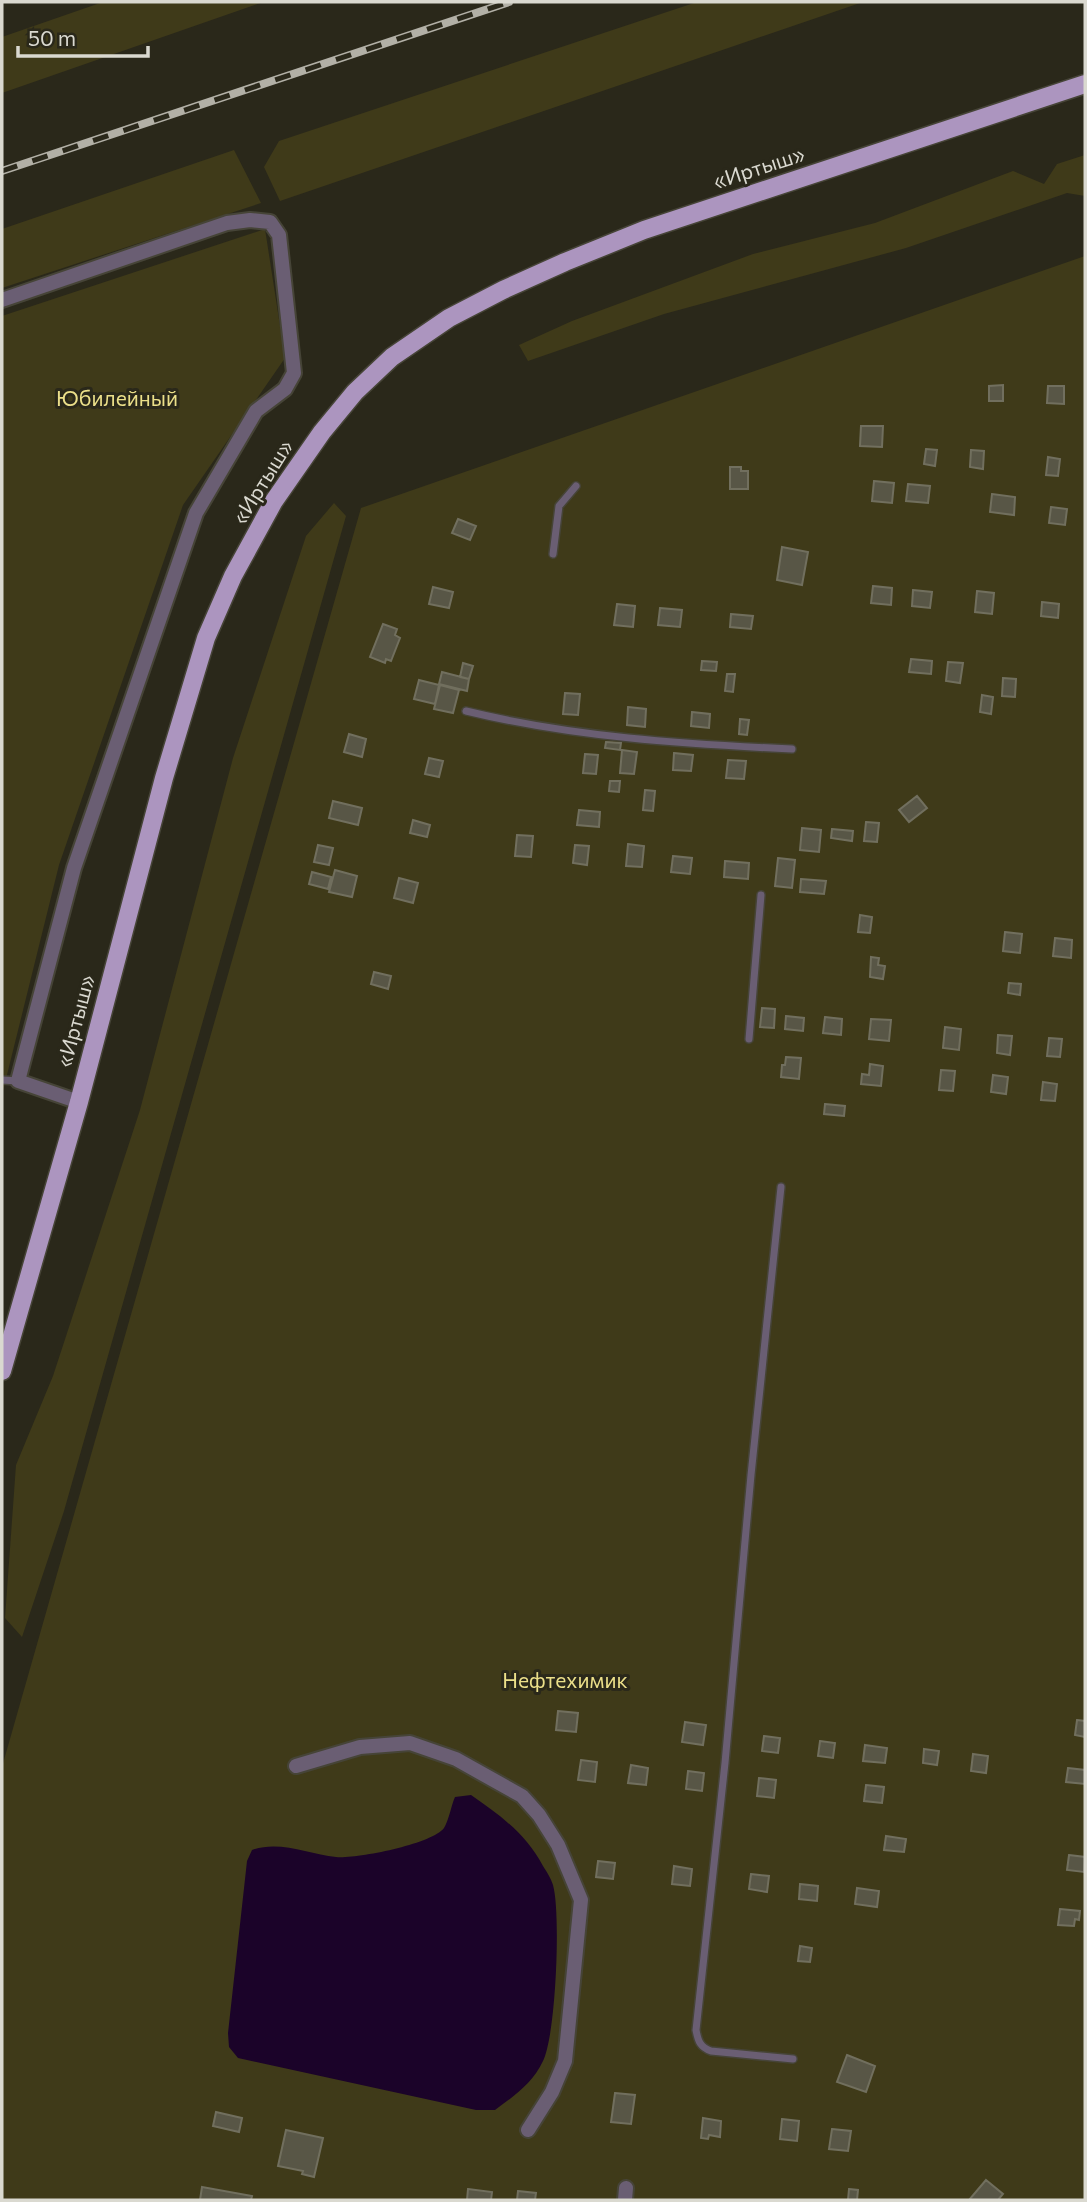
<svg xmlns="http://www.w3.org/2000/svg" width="1087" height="2202" font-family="Commissioner,sans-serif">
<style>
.green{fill:#3f3a19}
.water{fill:#1b0329}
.building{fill:#585646;stroke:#716f5e;stroke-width:2}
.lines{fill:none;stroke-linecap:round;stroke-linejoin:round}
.service-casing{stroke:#464437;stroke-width:10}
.minor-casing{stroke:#464437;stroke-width:18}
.primary-casing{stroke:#464437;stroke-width:21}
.service{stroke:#6a5e73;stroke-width:7}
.minor{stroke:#6a5e73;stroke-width:14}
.primary{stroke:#ac95bf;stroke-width:18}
.rail-casing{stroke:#b2b0a6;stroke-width:8}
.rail{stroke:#2a281a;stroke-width:5;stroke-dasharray:16;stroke-linecap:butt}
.labels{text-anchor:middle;stroke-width:6;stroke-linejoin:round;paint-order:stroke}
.street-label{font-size:21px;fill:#dad9d0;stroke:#2a281a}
.park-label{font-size:21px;fill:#ebdf89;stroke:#2a281a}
</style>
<rect width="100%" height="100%" fill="#2a281a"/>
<path class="green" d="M 103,2 L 263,2 L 2,93 L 2,37 Z
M 697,2 L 863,2 L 280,201 L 264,167 L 279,141 Z
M 234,150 L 261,203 L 2,288 L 2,229 Z
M 1085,155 L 1085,196 L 1067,193 L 906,248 L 664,314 L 528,361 L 519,345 L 572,321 L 753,254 L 875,223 L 1013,171 L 1044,184 L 1057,164 Z
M 265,229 L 285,358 L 183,505 L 59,865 L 2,1095 L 2,316 Z
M 1085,256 L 1085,2200 L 2,2200 L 2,1767 L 361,508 Z
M 334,503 L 346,516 L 64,1511 L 22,1637 L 5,1618 L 16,1465 L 53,1376 L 140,1110 L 233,758 L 306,536 Z"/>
<path class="water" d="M 471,1795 C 500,1815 526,1834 543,1866 C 546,1871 551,1878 553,1885 C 561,1913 556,2035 543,2061 C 533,2083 514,2096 495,2110 L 476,2110 L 238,2058 L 229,2047 L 228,2033 L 247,1861 L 252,1850 C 279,1840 309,1854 336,1857 C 357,1859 432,1844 444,1828 C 449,1820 451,1806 455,1797 Z"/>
<path class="building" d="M 1003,385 L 1003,401 L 989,401 L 989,386 Z
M 1048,386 L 1064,386 L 1064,404 L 1047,403 Z
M 861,426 L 883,426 L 882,447 L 860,446 Z
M 926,449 L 937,450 L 935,466 L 924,464 Z
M 971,450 L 984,451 L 983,469 L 970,467 Z
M 1048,457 L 1060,459 L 1058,476 L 1046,475 Z
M 730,467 L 741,467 L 741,471 L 748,471 L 748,489 L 730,489 Z
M 874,481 L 894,483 L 892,503 L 872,501 Z
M 908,484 L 930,486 L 928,503 L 906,501 Z
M 992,494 L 1015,497 L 1014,515 L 990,512 Z
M 1051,507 L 1067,509 L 1065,525 L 1049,523 Z
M 458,519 L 476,526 L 470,540 L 452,533 Z
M 782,547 L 808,552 L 802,585 L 777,580 Z
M 873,586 L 892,588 L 891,605 L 871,603 Z
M 433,587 L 453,592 L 449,608 L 429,604 Z
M 913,590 L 932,592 L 930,608 L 912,606 Z
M 977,591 L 994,593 L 992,614 L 975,612 Z
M 1042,602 L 1059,604 L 1058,618 L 1041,616 Z
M 617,604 L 635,606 L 633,627 L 614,625 Z
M 660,608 L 682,610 L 680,627 L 658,625 Z
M 731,614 L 753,616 L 751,629 L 730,627 Z
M 383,624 L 397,629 L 395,635 L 400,638 L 391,661 L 386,659 L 385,663 L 370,657 Z
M 911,659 L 932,661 L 931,674 L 909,672 Z
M 702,661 L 717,662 L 716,671 L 701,670 Z
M 948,662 L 963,663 L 960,683 L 946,681 Z
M 463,663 L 473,666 L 469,679 L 460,677 Z
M 442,672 L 469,679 L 467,691 L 439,684 Z
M 727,674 L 735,674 L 733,692 L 725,691 Z
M 1003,678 L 1016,679 L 1015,697 L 1002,696 Z
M 419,680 L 439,685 L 435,704 L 414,699 Z
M 440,685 L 459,690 L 453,713 L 434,709 Z
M 565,693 L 580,694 L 578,715 L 563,714 Z
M 982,695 L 993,697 L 991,714 L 980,712 Z
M 628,707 L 646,709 L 645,727 L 627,725 Z
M 692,712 L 710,714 L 709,728 L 691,726 Z
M 740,719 L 749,720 L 747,735 L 739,734 Z
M 349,734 L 366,739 L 362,757 L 344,752 Z
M 606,742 L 621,743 L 620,750 L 605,748 Z
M 622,750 L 637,752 L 634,774 L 620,773 Z
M 674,753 L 693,755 L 691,771 L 673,770 Z
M 585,754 L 598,755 L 596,774 L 583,773 Z
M 429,758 L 443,761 L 439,777 L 425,774 Z
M 728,760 L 746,761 L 744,779 L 726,778 Z
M 610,781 L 620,781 L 619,792 L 609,791 Z
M 645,790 L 655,791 L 653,811 L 643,810 Z
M 917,796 L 927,808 L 909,822 L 899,810 Z
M 333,801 L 362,808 L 358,825 L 329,818 Z
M 579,810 L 600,812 L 599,827 L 577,825 Z
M 413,820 L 430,825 L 427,837 L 410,833 Z
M 866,822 L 879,823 L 877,842 L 864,841 Z
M 802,828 L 821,830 L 819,852 L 800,850 Z
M 832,829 L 853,831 L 852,841 L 831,838 Z
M 517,835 L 533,836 L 531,857 L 515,856 Z
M 628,844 L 644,846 L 642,867 L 626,866 Z
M 318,845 L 333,848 L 329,865 L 314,862 Z
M 575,845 L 589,846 L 587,865 L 573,863 Z
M 673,856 L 692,858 L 690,874 L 671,872 Z
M 778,858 L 795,860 L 792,888 L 775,886 Z
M 725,861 L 749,863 L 748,879 L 724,877 Z
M 335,870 L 357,876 L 352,897 L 329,892 Z
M 312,872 L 331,877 L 328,889 L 309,884 Z
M 399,878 L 418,883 L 413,903 L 394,898 Z
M 801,879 L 826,881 L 824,894 L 800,892 Z
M 860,915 L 872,917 L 870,933 L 858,932 Z
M 1005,932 L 1022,934 L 1020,953 L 1003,951 Z
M 1055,938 L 1072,940 L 1071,958 L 1053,956 Z
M 871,957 L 879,958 L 878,965 L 885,966 L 883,979 L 870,977 Z
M 374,972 L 391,976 L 388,989 L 371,984 Z
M 1009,983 L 1021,984 L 1020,995 L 1008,993 Z
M 762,1008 L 775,1009 L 774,1028 L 760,1027 Z
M 786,1016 L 804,1018 L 803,1031 L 785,1029 Z
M 825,1017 L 842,1019 L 841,1035 L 823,1033 Z
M 871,1019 L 891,1020 L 889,1041 L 869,1039 Z
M 945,1027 L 961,1029 L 959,1050 L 943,1048 Z
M 998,1035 L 1012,1036 L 1010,1055 L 997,1053 Z
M 1049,1038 L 1062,1039 L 1060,1057 L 1047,1056 Z
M 786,1057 L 801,1058 L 799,1079 L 781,1077 L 782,1065 L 785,1065 Z
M 870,1064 L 883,1066 L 881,1086 L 861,1084 L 862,1074 L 869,1075 Z
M 941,1070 L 955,1071 L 953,1091 L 939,1090 Z
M 993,1075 L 1008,1077 L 1006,1094 L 991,1092 Z
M 1043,1082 L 1057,1084 L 1055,1101 L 1041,1100 Z
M 825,1104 L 845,1106 L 844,1116 L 824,1114 Z
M 558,1711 L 578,1713 L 576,1732 L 556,1730 Z
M 1077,1720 L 1085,1721 L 1085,1737 L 1075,1735 Z
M 685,1722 L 706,1725 L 703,1745 L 682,1742 Z
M 764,1736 L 780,1738 L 778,1753 L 762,1751 Z
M 820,1741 L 835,1743 L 833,1758 L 818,1756 Z
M 865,1745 L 887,1748 L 885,1763 L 863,1761 Z
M 924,1749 L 939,1751 L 937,1765 L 923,1763 Z
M 973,1754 L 988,1756 L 986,1773 L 971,1771 Z
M 581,1760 L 597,1762 L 595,1782 L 578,1780 Z
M 631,1765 L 648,1768 L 646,1785 L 628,1783 Z
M 1068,1768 L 1085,1770 L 1085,1784 L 1066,1782 Z
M 688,1771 L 704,1773 L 702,1791 L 686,1789 Z
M 759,1778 L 776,1780 L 774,1798 L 757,1796 Z
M 866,1785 L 884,1787 L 882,1803 L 864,1801 Z
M 886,1836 L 906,1839 L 904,1852 L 884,1850 Z
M 1069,1855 L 1085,1857 L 1084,1872 L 1067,1870 Z
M 598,1861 L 615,1863 L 613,1879 L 596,1877 Z
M 674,1866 L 692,1869 L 690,1886 L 672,1884 Z
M 751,1874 L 769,1876 L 767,1892 L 749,1889 Z
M 800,1884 L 818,1886 L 817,1901 L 799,1899 Z
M 857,1888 L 879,1891 L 877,1907 L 855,1904 Z
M 1060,1909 L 1080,1911 L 1079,1920 L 1075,1919 L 1074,1926 L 1058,1925 Z
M 800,1946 L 812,1948 L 810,1962 L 798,1961 Z
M 847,2055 L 875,2066 L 866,2092 L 837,2082 Z
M 615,2093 L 635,2095 L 631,2124 L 611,2122 Z
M 216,2112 L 242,2118 L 239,2132 L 213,2126 Z
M 703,2118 L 721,2121 L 720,2137 L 709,2135 L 708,2139 L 701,2138 Z
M 782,2119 L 799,2121 L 797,2141 L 780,2139 Z
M 832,2129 L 851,2131 L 848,2151 L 829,2149 Z
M 286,2130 L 323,2138 L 314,2177 L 302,2174 L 303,2171 L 278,2166 Z
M 986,2180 L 1003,2194 L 998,2200 L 969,2200 Z
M 202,2187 L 252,2196 L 251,2200 L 200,2200 Z
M 468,2189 L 492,2192 L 491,2200 L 467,2200 Z
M 849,2189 L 858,2190 L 857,2200 L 848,2200 Z
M 518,2191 L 536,2193 L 535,2200 L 517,2200 Z"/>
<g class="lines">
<defs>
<path id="service" d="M 553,554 L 559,506 L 576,486
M 466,711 C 573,737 683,744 792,749
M 749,1039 L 761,895
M 2,1080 L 18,1081
M 781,1187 L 751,1475 L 725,1763 L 696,2030 C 698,2041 700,2047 711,2051 L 793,2059"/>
<path id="minor" d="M 2,300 L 227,223 L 250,220 L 270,222 L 279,235 L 294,373 L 285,389 L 256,411 L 196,513 L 74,868 L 18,1081 L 79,1102
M 296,1766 L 360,1747 L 410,1743 L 456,1759 L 522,1796 L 539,1815 L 558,1845 L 581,1900 L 565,2061 L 552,2092 L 528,2130
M 625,2200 L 626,2188"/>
<path id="primary" d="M 2,1371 L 79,1102 L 164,778 L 206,638 L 233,576 L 274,501 L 322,432 L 355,392 L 392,357 L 449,318 L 503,290 L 565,262 L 644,230 L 1085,84"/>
</defs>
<use href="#service" class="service-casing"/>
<use href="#minor" class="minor-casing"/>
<use href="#primary" class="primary-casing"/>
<use href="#service" class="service"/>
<use href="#minor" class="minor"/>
<use href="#primary" class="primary"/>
<defs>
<path id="rail" d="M 2,171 L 509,2"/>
</defs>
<use href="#rail" class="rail-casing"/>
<use href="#rail" class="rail"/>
</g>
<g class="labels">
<g class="street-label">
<text transform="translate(759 168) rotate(-18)" y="7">«Иртыш»</text>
<text transform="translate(263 482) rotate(-58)" y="7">«Иртыш»</text>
<text transform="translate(76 1021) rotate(-75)" y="7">«Иртыш»</text>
</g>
<g class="park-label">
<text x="117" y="406">Юбилейный</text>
<text x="565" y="1688">Нефтехимик</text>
</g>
</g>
<rect width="1087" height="2202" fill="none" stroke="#dad9d0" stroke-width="7"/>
<path d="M18 46v10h130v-10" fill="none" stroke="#dad9d0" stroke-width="3.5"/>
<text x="28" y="46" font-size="21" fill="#dad9d0" stroke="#2a281a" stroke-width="5" paint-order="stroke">50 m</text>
</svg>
